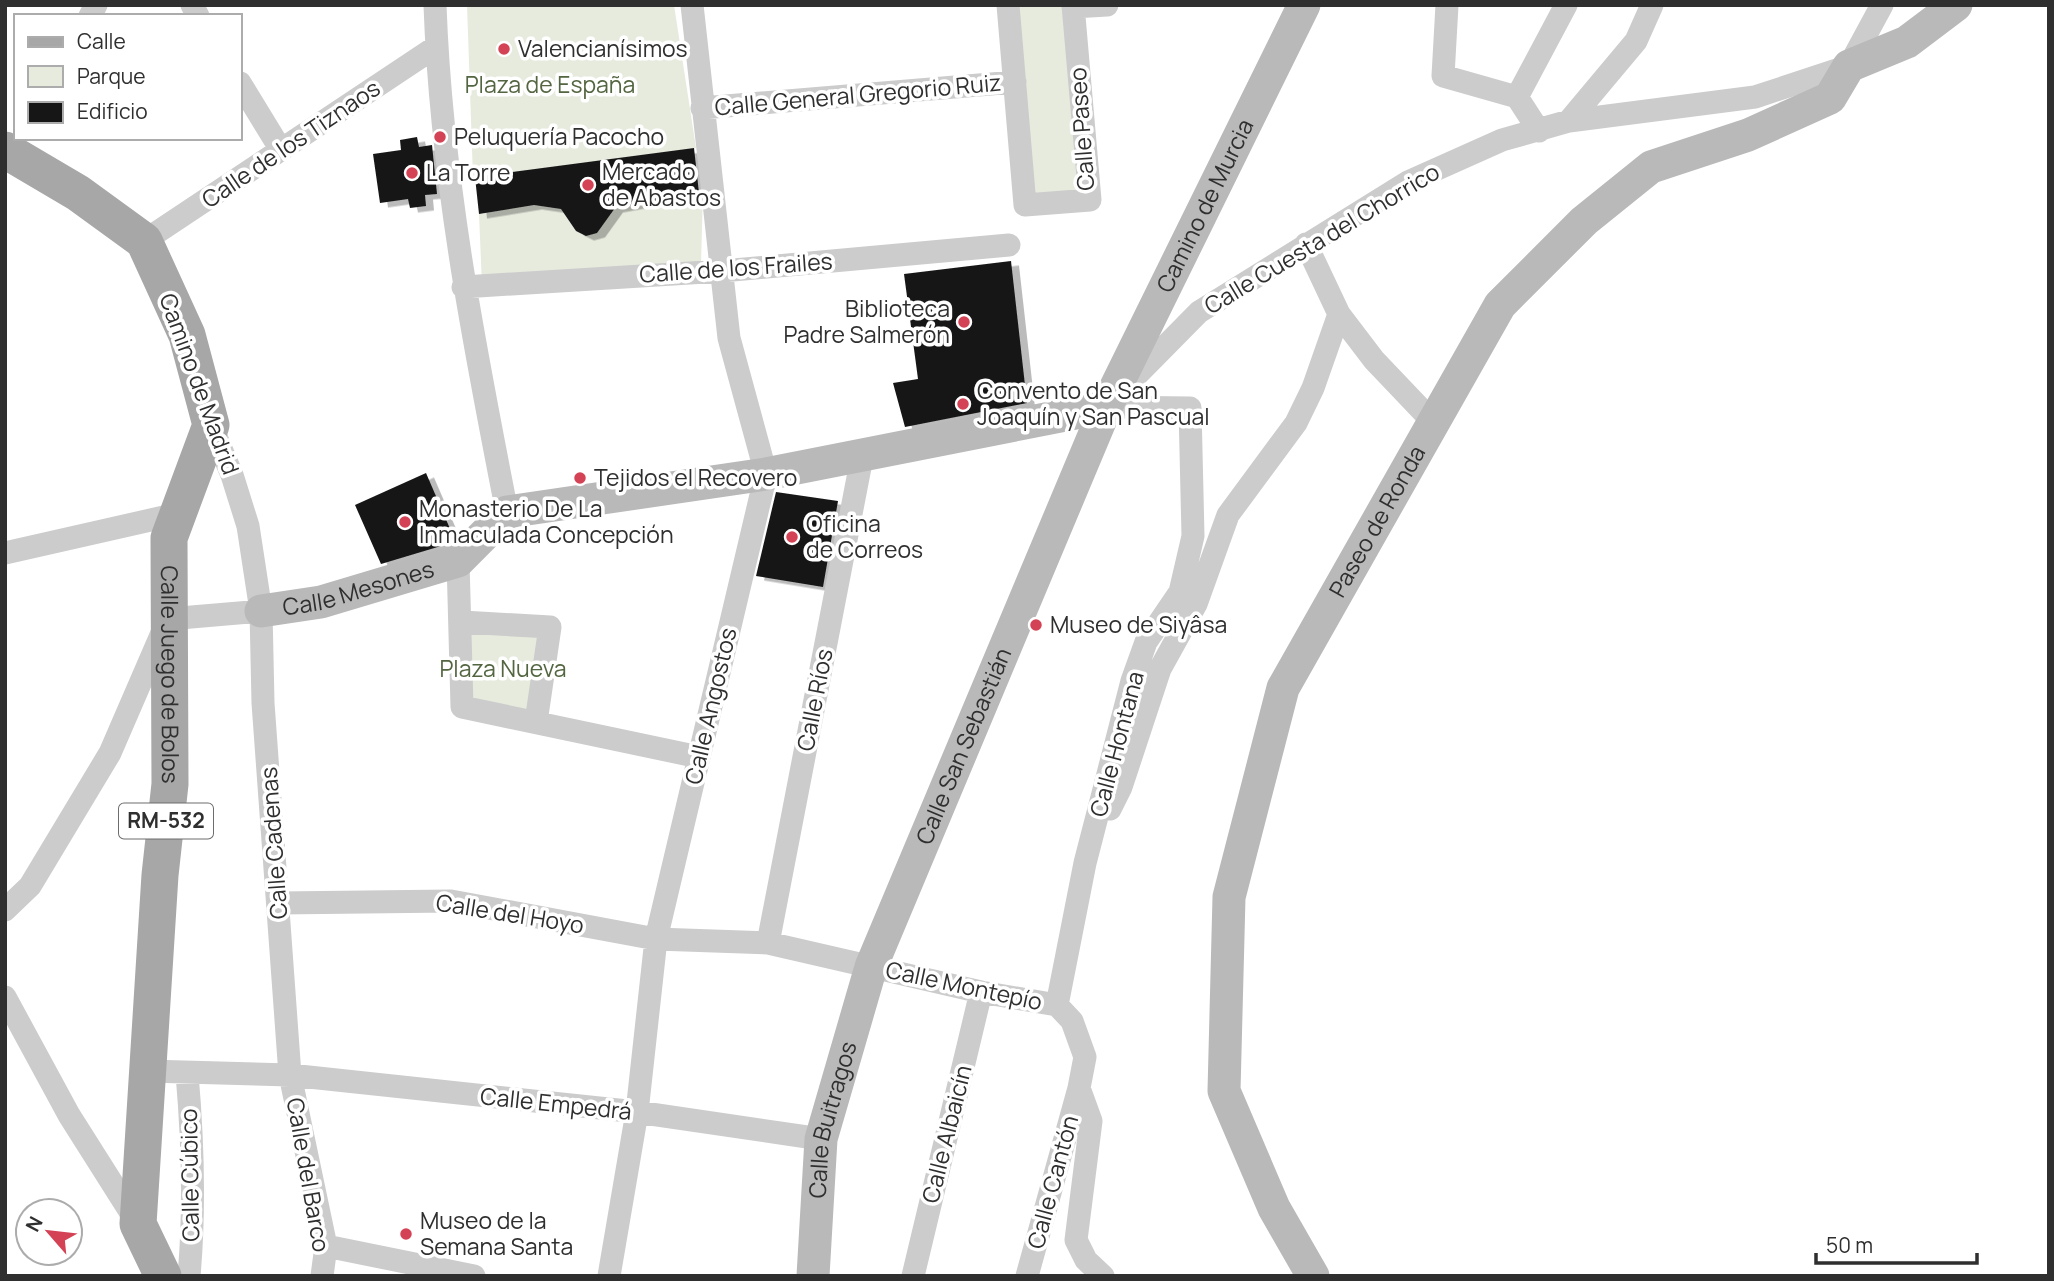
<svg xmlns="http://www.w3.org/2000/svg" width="2054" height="1281" font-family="Manrope,sans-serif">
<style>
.green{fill:#e6ebde}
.building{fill:#161616;filter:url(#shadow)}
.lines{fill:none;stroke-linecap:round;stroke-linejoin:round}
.street{stroke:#ccc;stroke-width:23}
.secondary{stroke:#b9b9b9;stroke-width:33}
.primary{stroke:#a7a7a7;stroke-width:37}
.poi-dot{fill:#d44355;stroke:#fff;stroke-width:2.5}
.labels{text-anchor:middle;stroke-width:7;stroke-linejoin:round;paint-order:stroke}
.shield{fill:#fff;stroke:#6d6d6d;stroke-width:2}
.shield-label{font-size:21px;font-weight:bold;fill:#2f2f2f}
.poi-label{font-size:23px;fill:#2f2f2f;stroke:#fff;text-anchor:start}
.park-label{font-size:23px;fill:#546641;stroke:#fff}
.street-label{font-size:23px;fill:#2f2f2f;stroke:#fff}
</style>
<defs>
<filter id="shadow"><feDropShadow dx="8" dy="4.5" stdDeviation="0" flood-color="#0004"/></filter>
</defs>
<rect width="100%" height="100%" fill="#fff"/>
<path class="green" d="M 467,5 L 674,5 L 696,148 L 473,178 Z
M 1008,5 L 1073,5 L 1090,200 L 1025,205 Z
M 703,192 L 701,265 L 482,286 L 479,214 L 534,205 L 561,209 L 576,231 L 586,236 L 597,232 L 615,208 Z
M 462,622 L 550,627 L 536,722 L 462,707 Z"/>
<path class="building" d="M 417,137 L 419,147 L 432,145 L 437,194 L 425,195 L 426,206 L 410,208 L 408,199 L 380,203 L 373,154 L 401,150 L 400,140 Z
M 694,148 L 699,193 L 615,208 L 597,233 L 586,236 L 576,231 L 561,209 L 534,205 L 479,214 L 475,177 Z
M 1011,261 L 1027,403 L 905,427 L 893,383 L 918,379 L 904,274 Z
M 426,473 L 454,538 L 441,546 L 381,564 L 355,505 Z
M 776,492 L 838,501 L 823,587 L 756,576 Z"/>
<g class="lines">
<path class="street" d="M 192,5 L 198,16
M 435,5 C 441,176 474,344 507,512
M 1008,5 L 1025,205 L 1090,200 L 1073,5
M 1447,5 L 1443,76 L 1517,97 L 1539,131
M 1073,7 L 1107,5
M 90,16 L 96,5
M 240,83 L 281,150
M 1517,97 L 1566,5
M 702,108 L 1015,82
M 1569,121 L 1636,41 L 1652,5
M 144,241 L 437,46
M 1306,244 L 1339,314 L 1374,360 L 1434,423
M 463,287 L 722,271 L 1009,245
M 1123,389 L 1199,312 L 1408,182 L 1502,140 L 1569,121 L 1755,97 L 1849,66 L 1882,5
M 211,425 L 232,475 L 248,526 L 261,611 L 263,703 L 290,1075 L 326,1246 L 322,1276
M 5,553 L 177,514
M 458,561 L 462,707 L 699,757
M 462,622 L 550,627 L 536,722
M 1110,809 L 1121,787 L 1160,669 L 1196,604 L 1228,515 L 1296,423 L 1313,388 L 1339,314
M 279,903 L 451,901 L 656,939 L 768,943 L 981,992 L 1057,1005
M 5,910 L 30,886 L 110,753 L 168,619 L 261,611
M 768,943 L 862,457
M 5,997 L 69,1115 L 138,1224
M 1057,1005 L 1085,863 L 1132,681 L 1146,642 L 1180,592 L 1193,536 L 1190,408 L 1106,407
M 1057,1005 L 1072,1021 L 1085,1057 L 1079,1088 L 1091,1121 L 1076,1240 L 1086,1260 L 1103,1276
M 148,1071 L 290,1075 L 637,1112 L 821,1139
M 187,1074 C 193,1142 195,1208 189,1276
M 326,1246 L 474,1276
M 609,1276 L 637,1112 L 656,939 L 766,474 L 729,338 L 692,5
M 913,1276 L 981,992
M 1027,1276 L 1079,1088"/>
<g class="secondary">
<path id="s1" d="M 261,611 L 321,602 L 458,561 L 507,512 L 766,474 L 1106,407"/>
<path id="s2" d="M 813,1276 L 821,1139 L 871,967 L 1106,407 L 1304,5"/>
<path id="s3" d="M 1313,1276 L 1274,1208 L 1224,1091 L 1229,897 L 1283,688 L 1500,305 L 1584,221 L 1651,167 L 1748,135 L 1830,98 L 1849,66 L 1907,42 L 1956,5"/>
</g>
<path class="primary" id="s4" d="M 5,150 L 78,193 L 144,241 L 187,335 L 211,425 L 169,538 L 170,784 L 160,875 L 138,1224 L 163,1276"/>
</g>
<g class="poi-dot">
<circle cx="504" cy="49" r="7"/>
<circle cx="440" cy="137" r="7"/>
<circle cx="412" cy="173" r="7"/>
<circle cx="588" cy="185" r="7"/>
<circle cx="964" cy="322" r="7"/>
<circle cx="963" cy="404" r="7"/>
<circle cx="580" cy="478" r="7"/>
<circle cx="405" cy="522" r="7"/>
<circle cx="792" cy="537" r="7"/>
<circle cx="1036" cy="625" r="7"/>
<circle cx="406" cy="1234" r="7"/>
</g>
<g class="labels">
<rect class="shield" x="119" y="803.5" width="94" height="35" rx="5"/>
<g class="shield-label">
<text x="166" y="828">RM-532</text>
</g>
<g class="poi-label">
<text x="518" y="57">Valencianísimos</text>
<text x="454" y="145">Peluquería Pacocho</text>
<text x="602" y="180">Mercado<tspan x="602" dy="26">de Abastos</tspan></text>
<text x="426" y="181">La Torre</text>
<text x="950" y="317" text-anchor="end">Biblioteca<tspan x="950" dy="26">Padre Salmerón</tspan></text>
<text x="977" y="399">Convento de San<tspan x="977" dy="26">Joaquín y San Pascual</tspan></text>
<text x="594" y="486">Tejidos el Recovero</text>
<text x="419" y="517">Monasterio De La<tspan x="419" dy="26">Inmaculada Concepción</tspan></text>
<text x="806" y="532">Oficina<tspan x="806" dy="26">de Correos</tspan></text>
<text x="1050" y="633">Museo de Siyâsa</text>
<text x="420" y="1229">Museo de la<tspan x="420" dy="26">Semana Santa</tspan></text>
</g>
<g class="park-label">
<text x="550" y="93">Plaza de España</text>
<text x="503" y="677">Plaza Nueva</text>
</g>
<g class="street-label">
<text transform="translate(858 95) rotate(-5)" y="8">Calle General Gregorio Ruiz</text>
<text transform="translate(1082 129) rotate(-94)" y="8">Calle Paseo</text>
<text transform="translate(291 144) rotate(-34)" y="8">Calle de los Tiznaos</text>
<text dy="8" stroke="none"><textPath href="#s2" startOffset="1148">Camino de Murcia</textPath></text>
<text transform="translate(1322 239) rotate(-31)" y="8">Calle Cuesta del Chorrico</text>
<text transform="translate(736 268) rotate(-4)" y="8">Calle de los Frailes</text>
<text transform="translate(199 384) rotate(70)" y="8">Camino de Madrid</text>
<text dy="8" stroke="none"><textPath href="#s3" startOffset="807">Paseo de Ronda</textPath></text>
<text dy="8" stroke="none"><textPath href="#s1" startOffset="100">Calle Mesones</textPath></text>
<text dy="8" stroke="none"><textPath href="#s4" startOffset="620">Calle Juego de Bolos</textPath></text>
<text transform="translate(815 700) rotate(-79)" y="8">Calle Ríos</text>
<text transform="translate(711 706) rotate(-77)" y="8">Calle Angostos</text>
<text transform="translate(1117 744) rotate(-75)" y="8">Calle Hontana</text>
<text dy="8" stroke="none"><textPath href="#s2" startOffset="556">Calle San Sebastián</textPath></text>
<text transform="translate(274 843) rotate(-94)" y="8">Calle Cadenas</text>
<text transform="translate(510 914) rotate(9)" y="8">Calle del Hoyo</text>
<text transform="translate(964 986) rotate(12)" y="8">Calle Montepío</text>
<text transform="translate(556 1104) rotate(6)" y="8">Calle Empedrá</text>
<text dy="8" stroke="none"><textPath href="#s2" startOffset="158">Calle Buitragos</textPath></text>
<text transform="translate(947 1134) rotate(-76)" y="8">Calle Albaicín</text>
<text transform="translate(190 1175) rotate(-91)" y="8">Calle Cúbico</text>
<text transform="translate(308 1175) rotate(80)" y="8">Calle del Barco</text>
<text transform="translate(1053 1182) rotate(-75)" y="8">Calle Cantón</text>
</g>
</g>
<rect width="2054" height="1281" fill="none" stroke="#2f2f2f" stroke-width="14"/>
<rect x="14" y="14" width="228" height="126" fill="#ffffff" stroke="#acacac" stroke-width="2"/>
<rect x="28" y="37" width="35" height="10" fill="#a7a7a7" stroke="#acacac" stroke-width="2"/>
<text x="77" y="49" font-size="21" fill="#2f2f2f">Calle</text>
<rect x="28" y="66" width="35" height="21" fill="#e6ebde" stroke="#acacac" stroke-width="2"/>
<text x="77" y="84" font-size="21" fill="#2f2f2f">Parque</text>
<rect x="28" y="102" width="35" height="21" fill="#161616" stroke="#acacac" stroke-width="2"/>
<text x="77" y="119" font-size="21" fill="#2f2f2f">Edificio</text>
<g transform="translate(49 1232) rotate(298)"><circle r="33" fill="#ffffff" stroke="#acacac" stroke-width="2"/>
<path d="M0-5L12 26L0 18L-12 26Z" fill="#d44355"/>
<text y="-10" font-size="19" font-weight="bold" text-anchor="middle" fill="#2f2f2f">N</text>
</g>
<path d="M1816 1253v10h161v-10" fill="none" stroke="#2f2f2f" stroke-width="3.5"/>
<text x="1826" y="1253" font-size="21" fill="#2f2f2f" stroke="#ffffff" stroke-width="5" paint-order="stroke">50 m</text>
</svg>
